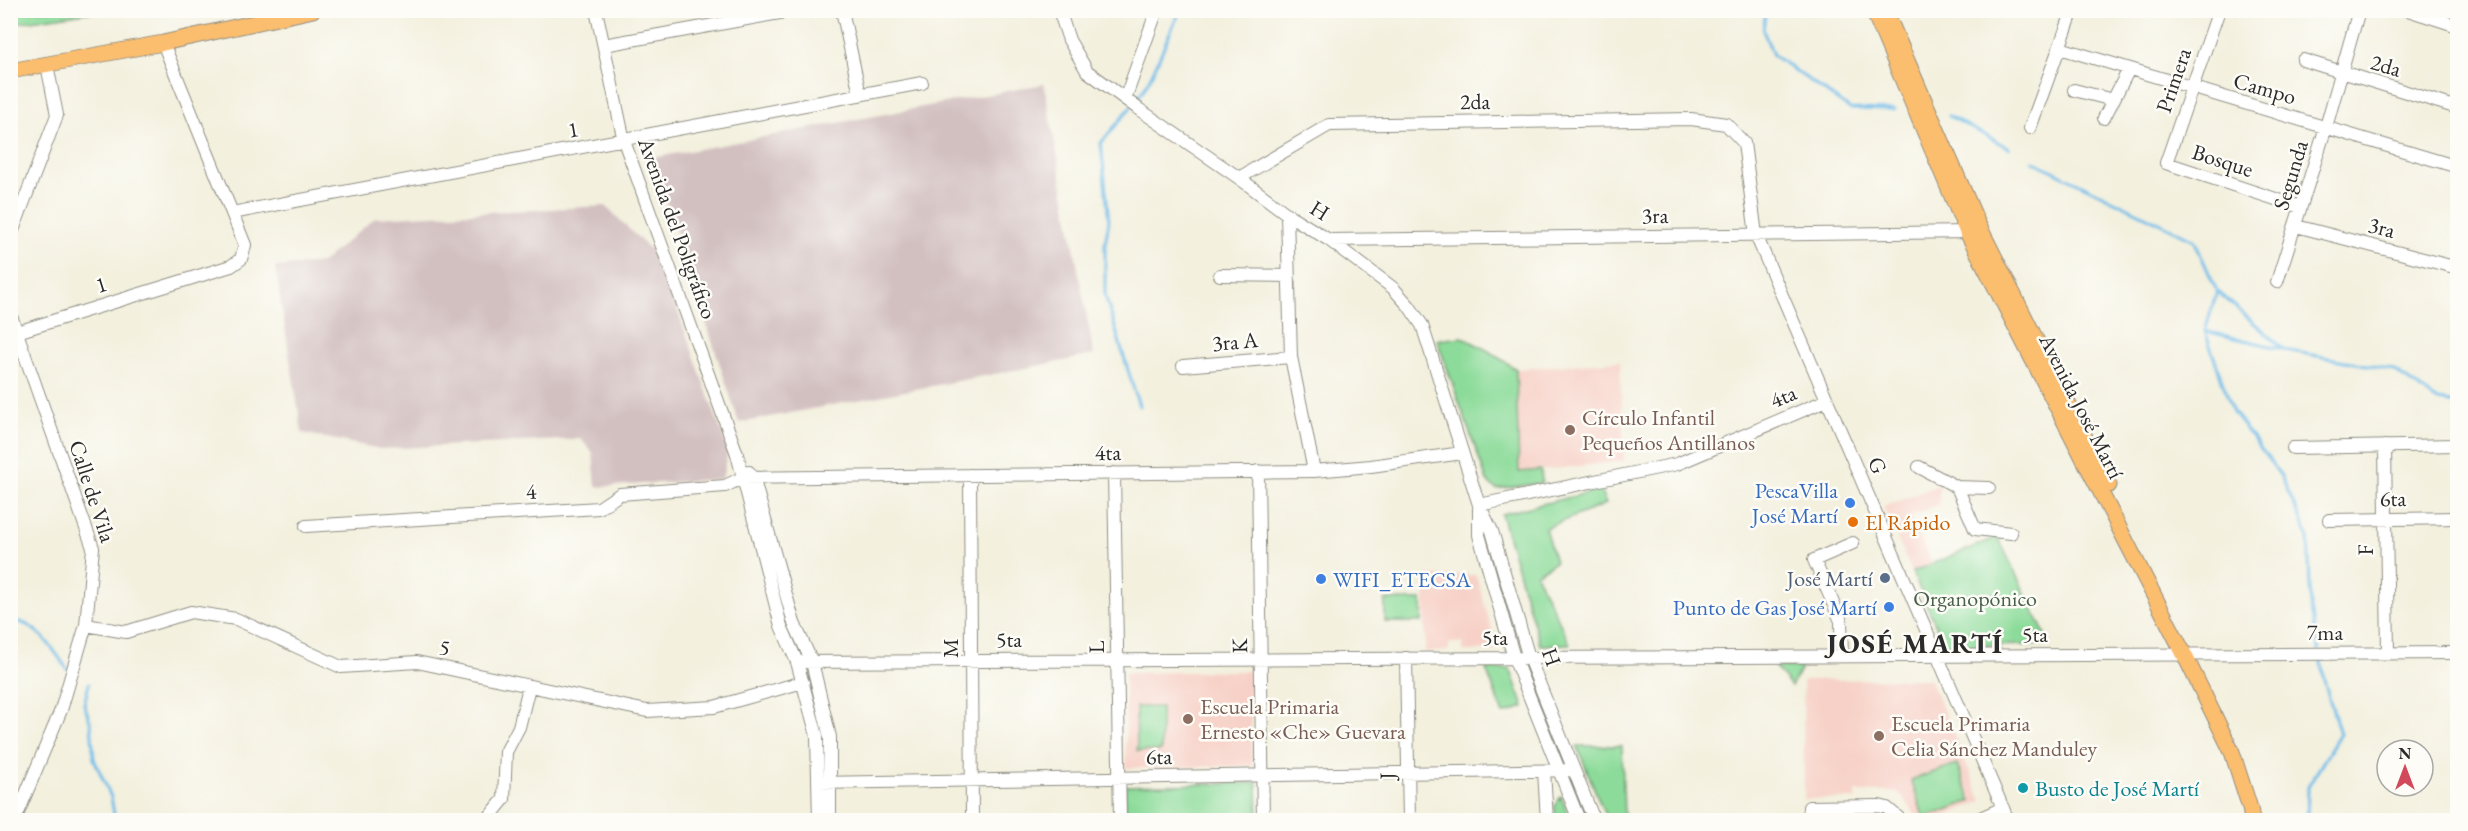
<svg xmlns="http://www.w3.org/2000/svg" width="2468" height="831" font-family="'EB Garamond',serif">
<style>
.built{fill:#f7d1c7}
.industrial{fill:#d2bfc0}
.green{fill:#8cdb9a;stroke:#5c8362;stroke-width:1.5}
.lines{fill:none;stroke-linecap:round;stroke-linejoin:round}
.stream{stroke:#6ebce8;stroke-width:3}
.minor-casing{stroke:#8f8e84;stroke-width:14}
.major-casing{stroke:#8f8e84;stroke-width:17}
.minor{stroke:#fff;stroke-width:12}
.major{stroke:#fbbd6e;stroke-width:15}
.education-dot{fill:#8d6e63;stroke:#fdfcf7;stroke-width:2}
.shop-dot{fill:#3f7fe0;stroke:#fdfcf7;stroke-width:2}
.food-dot{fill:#e8710a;stroke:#fdfcf7;stroke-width:2}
.service-dot{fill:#5c6f8a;stroke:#fdfcf7;stroke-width:2}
.culture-dot{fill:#0f9aa8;stroke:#fdfcf7;stroke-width:2}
.labels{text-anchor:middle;stroke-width:5;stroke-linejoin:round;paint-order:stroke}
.street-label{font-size:22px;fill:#2b2b2b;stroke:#fdfcf7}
.education-label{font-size:22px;fill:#785e54;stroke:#fdfcf7;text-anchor:start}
.shop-label{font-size:22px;fill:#366cbe;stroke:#fdfcf7;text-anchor:end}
.food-label{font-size:22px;fill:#c56008;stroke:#fdfcf7;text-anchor:start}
.service-label{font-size:22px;fill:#4e5e75;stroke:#fdfcf7;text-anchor:end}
.park-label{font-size:22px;fill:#48604c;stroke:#fdfcf7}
.culture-label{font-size:22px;fill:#0d838f;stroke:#fdfcf7;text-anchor:start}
.district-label{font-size:28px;font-weight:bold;letter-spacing:1.5px;fill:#2b2b2b;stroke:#fdfcf7}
</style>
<rect width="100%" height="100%" fill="#fdfcf7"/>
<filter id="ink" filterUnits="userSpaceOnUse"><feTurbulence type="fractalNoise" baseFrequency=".0167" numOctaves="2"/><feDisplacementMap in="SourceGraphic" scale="12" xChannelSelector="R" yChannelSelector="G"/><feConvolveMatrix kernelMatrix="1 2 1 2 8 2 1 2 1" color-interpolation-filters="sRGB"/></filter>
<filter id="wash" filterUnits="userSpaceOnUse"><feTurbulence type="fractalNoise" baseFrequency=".008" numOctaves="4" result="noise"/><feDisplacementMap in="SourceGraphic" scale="24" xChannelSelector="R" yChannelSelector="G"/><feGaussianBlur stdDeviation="1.35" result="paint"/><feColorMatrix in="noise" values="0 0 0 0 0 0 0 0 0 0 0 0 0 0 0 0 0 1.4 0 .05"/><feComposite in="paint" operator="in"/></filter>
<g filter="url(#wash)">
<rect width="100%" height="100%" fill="#f3f0de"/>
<path class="built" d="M 1620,361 L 1624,461 L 1519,473 L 1516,369 Z
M 1939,485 L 1939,504 L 1911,516 L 1932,564 L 1912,572 L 1883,507 Z
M 1476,575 L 1496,644 L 1494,650 L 1463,651 L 1462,643 L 1450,643 L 1448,651 L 1425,652 L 1425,576 Z
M 1250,671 L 1252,766 L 1126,768 L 1125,673 Z
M 1930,679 L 1982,801 L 1935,820 L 1920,820 L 1898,792 L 1856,792 L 1856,799 L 1804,799 L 1803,680 Z
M 2136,810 L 2136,820 L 2072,820 Z"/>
<path class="industrial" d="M 1044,84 L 1094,355 L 739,423 L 652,158 Z
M 606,206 L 648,248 L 655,248 L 728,450 L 722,479 L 596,487 L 593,453 L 581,439 L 380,449 L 302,433 L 275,267 L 321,263 L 375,218 Z"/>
<path class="green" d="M 11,10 L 98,10 L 98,11 L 11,24 Z
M 1462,337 L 1487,350 L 1516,369 L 1519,472 L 1541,470 L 1542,483 L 1496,489 L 1487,481 L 1437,340 Z
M 1600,490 L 1606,504 L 1545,528 L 1555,562 L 1536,574 L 1570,644 L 1540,645 L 1501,514 Z
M 1998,537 L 2050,645 L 1945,646 L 1912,572 Z
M 1385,600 L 1422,600 L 1422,622 L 1385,622 Z
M 1775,667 L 1802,667 L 1791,687 Z
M 1486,669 L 1510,669 L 1524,707 L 1503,714 Z
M 1136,707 L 1161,707 L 1161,751 L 1137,751 Z
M 1577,746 L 1622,746 L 1624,820 L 1607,820 Z
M 1957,764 L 1971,801 L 1924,818 L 1911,780 Z
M 1257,783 L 1258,820 L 1126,820 L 1125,786 Z
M 1561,796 L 1570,820 L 1555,820 L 1555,806 Z"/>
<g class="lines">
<path class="stream" d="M 1766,10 L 1763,30 L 1773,55 L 1850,109 L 1895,110
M 1135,102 C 1156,75 1164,40 1181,10
M 1131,107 L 1101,143 L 1109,221 L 1105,244 L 1105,295 L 1139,406
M 1949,116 L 2009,148
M 2033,161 L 2194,240 L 2217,291 L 2285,350 L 2394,370 L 2438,401 L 2458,404
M 2217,291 L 2205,331 L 2233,412 L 2281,476 L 2308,536 L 2311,609 L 2319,651
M 2205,331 L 2283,349
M 10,620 C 36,621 54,650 67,669
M 89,684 L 84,704 L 91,724 L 94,759 L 111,797 L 115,820
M 2307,820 L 2308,787 L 2340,734 L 2325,684 L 2320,657"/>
</g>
</g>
<g filter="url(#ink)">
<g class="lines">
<defs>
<path id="minor" d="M 596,10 L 624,141 L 737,454 L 781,626 L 797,662 L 817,736 L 819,820
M 842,10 L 860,95
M 1059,10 L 1069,40 L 1087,71 L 1140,110 L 1239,178 L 1287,214 L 1329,240 L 1393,288 L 1409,306 L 1422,325 L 1479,505 L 1492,531 L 1529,658 L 1594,820
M 2219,10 L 2166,163 L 2300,207
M 2408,10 L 2458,26
M 604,45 L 796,10
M 2060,48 L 2458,167
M 2303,60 L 2458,108
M 2074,90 L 2113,100
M 1125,99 L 1157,10
M 2104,118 L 2129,69
M 2030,128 L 2073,10
M 1239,178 L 1329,125 L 1691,119 L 1726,124 L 1744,143 L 1756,235 L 2008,820
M 232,213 L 922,83
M 1287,214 L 1291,357 L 1314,471
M 2296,226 L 2458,268
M 10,238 L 57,115 L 47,65
M 1329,240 L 1973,232
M 1220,275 L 1289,276
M 2277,282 L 2326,127 L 2359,10
M 10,313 L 93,548 L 86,625 L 61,710 L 15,820
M 17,332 L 231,266 L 241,259 L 245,245 L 163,43
M 1183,366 L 1291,357
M 2385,446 L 2388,653
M 2293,448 L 2458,445
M 1919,467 L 1957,487
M 1258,471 L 1263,820
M 749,472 L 753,477 L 794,623 L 812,662 L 830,737 L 830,820
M 1114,473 L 1120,820
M 970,475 L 972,820
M 1989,488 L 1957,487 L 1975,529 L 2011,533
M 1479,505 L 1677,464 L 1827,400
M 1479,509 L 1479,535 L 1514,658 L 1579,820
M 2329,520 L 2458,518
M 306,526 L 599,508 L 620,494 L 725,486 L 742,478 L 1314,471 L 1371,466 L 1462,453
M 86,625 L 126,632 L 191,612 L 236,619 L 341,667 L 417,662 L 647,711 L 714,707 L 803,682
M 1842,656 L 1841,621 L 1814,560 L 1853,543
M 1406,658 L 1409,820
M 797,662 L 2458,653
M 1544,771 L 1547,820
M 818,783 L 1573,770
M 487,820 L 504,799 L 506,752 L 519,727 L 529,687
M 1810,820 L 1809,807 L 1879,806 L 1887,808 L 1901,820
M 1976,820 L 2003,808"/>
<path id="major" d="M 1873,10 L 1967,232 L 2184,654 L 2232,752 L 2250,808 L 2252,820
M 1885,10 L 1977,222 L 2109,485
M 10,71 L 163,43 L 313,10"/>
</defs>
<use href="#minor" class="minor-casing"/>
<use href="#major" class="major-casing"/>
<use href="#minor" class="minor"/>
<use href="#major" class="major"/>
</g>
</g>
<g class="education-dot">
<circle cx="1570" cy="430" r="6"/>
<circle cx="1188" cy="719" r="6"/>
<circle cx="1879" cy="736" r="6"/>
</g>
<g class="shop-dot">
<circle cx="1850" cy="503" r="6"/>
<circle cx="1321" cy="579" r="6"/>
<circle cx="1889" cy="607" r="6"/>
</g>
<circle class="food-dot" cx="1853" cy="522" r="6"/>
<circle class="service-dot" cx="1885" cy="578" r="6"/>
<circle class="culture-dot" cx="2023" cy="788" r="6"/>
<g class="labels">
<g class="street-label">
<text transform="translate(2386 65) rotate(16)" y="8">2da</text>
<text transform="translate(2173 80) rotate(-71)" y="8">Primera</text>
<text transform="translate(2265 88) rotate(16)" y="8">Campo</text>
<text transform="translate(1475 101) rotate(-1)" y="8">2da</text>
<text transform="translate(573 129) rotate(-10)" y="8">1</text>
<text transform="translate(2223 160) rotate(18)" y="8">Bosque</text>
<text transform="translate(2290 175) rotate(-73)" y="8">Segunda</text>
<text transform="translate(1320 210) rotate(32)" y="8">H</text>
<text transform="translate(1655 215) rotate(-1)" y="8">3ra</text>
<text transform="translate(2382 227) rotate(15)" y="8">3ra</text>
<text transform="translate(678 228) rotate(70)" y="8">Avenida del Poligráfico</text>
<text transform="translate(101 284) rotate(-17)" y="8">1</text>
<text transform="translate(1235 341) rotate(-5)" y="8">3ra A</text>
<text transform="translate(1783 396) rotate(-23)" y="8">4ta</text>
<text transform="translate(2082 406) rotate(63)" y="8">Avenida José Martí</text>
<text transform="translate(1108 452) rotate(-1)" y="8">4ta</text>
<text transform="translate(1878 465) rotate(67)" y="8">G</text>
<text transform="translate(93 491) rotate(72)" y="8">Calle de Vila</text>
<text transform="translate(531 491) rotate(-4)" y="8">4</text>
<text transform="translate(2393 498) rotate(-1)" y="8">6ta</text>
<text transform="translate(2365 550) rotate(-91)" y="8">F</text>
<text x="2325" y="640">7ma</text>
<text x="2035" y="642">5ta</text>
<text x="1495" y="645">5ta</text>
<text x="1009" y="647">5ta</text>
<text transform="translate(1239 646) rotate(-91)" y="8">K</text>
<text transform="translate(445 647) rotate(13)" y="8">5</text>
<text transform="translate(1096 647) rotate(-91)" y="8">L</text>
<text transform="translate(950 648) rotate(-90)" y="8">M</text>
<text transform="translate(1552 657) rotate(70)" y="8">H</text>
<text transform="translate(1159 756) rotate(-1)" y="8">6ta</text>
<text transform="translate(1387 776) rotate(-91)" y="8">J</text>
</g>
<g class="education-label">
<text x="1582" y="425">Círculo Infantil<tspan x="1582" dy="25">Pequeños Antillanos</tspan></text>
<text x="1200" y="714">Escuela Primaria<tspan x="1200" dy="25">Ernesto «Che» Guevara</tspan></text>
<text x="1891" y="731">Escuela Primaria<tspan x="1891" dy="25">Celia Sánchez Manduley</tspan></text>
</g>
<g class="shop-label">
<text x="1838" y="498">PescaVilla<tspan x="1838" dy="25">José Martí</tspan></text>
<text x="1333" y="587" text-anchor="start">WIFI_ETECSA</text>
<text x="1877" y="615">Punto de Gas José Martí</text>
</g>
<g class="food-label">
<text x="1865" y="530">El Rápido</text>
</g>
<g class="service-label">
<text x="1873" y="586">José Martí</text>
</g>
<g class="park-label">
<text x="1975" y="606">Organopónico</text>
</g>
<g class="culture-label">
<text x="2035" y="796">Busto de José Martí</text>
</g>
<g class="district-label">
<text x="1915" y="653">JOSÉ MARTÍ</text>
</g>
</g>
<rect width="2468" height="831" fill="none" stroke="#fdfcf7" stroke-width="36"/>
<g transform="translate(2405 768)"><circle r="28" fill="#fdfcf7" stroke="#a9a8a5" stroke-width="1.5"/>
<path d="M0-4.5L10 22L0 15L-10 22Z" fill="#d1495b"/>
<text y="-9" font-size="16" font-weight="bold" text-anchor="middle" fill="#2b2b2b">N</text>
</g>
</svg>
